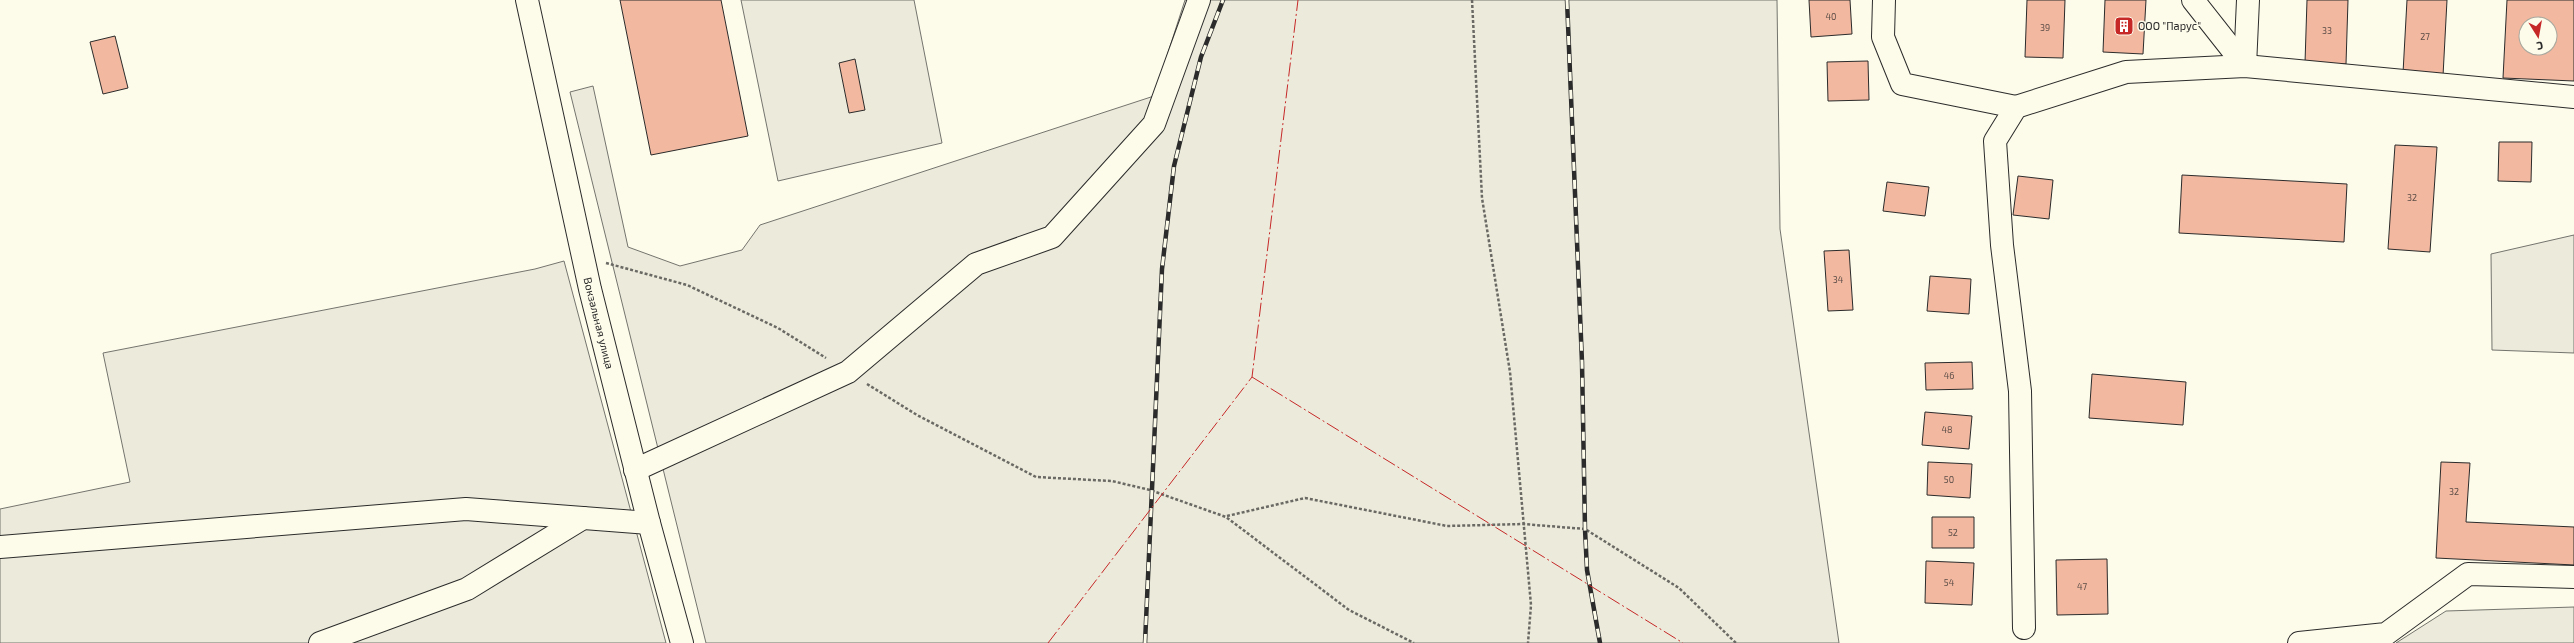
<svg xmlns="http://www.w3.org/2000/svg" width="2574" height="643" font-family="'Exo 2',sans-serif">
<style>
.green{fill:#ecebdb;stroke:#74746e}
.parking{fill:#eceadb;stroke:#74746e}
.building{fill:#f2b8a0;stroke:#2b2b2b;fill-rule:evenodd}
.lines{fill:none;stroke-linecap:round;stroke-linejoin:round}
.minor-casing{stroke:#2b2b2b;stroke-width:24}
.path{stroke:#6a6964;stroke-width:2.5;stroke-dasharray:3 2;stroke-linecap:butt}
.minor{stroke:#fdfbea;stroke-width:22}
.rail-casing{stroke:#2b2b2b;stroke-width:4.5}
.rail{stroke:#fdfbea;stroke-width:3;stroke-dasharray:9;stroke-linecap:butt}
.power{stroke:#c62828;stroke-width:1;stroke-dasharray:14 3 2 3;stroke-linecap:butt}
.labels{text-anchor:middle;stroke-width:3;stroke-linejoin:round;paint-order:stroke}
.number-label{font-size:9px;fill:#5d4e48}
.poi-label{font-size:11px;fill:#2b2b2b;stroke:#fdfbea;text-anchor:start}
.street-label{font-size:11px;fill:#2b2b2b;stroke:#fdfbea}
</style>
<rect width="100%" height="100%" fill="#fdfbea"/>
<path class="green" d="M 1185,0 L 1777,0 L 1780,229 L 1839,643 L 706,643 L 570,92 L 593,86 L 628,247 L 680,266 L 742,250 L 760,225 L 1154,96 Z
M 564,261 L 666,643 L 0,643 L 0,509 L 130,482 L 103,353 L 535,269 Z
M 2574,607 L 2574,643 L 2396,643 L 2446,611 Z"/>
<path class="parking" d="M 741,0 L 914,0 L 942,143 L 778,181 Z
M 2574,235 L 2574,353 L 2492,350 L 2491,254 Z"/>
<path class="building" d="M 620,0 L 721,0 L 748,136 L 651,155 Z
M 1809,0 L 1850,0 L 1852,34 L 1811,37 Z
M 2027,0 L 2065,0 L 2063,58 L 2025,57 Z
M 2105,0 L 2146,0 L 2143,54 L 2103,52 Z
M 2307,0 L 2348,0 L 2346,64 L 2305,63 Z
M 2407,0 L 2447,0 L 2443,76 L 2403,73 Z
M 2507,0 L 2574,0 L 2574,81 L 2503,78 ZM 2526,24 L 2550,24 L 2550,48 L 2526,48 Z
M 115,36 L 128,88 L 103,94 L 90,42 Z
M 855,59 L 865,110 L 849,113 L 839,63 Z
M 1868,61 L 1869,100 L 1828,101 L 1827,62 Z
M 2499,142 L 2532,142 L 2531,182 L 2498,181 Z
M 2395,145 L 2437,147 L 2430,252 L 2388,249 Z
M 2182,175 L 2347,184 L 2344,242 L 2179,233 Z
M 2018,176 L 2053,180 L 2049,219 L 2013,215 Z
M 1887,182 L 1929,187 L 1925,216 L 1883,211 Z
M 1849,250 L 1853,310 L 1828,311 L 1824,251 Z
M 1930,276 L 1971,279 L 1969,314 L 1927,311 Z
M 1972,362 L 1973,389 L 1926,390 L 1925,363 Z
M 2092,374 L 2186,382 L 2183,425 L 2089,418 Z
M 1925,412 L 1972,416 L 1969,449 L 1922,445 Z
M 1928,462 L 1972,464 L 1970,498 L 1927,495 Z
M 2441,462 L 2470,463 L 2466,522 L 2574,527 L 2574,565 L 2436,558 Z
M 1932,517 L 1974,517 L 1974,548 L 1932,548 Z
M 2107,559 L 2108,614 L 2057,615 L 2056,560 Z
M 1926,561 L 1974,563 L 1972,605 L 1925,603 Z"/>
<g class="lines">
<defs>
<g id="minor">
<path id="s1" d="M 527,0 L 590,289 L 649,523 L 682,643"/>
<path d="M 1884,0 L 1883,37 L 1902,84 L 2016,107"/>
<path d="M 2193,0 L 2245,66"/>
<path d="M 2245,66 L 2248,0"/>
<path d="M 635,470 L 848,372 L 976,264 L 1052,237 L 1154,124 L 1199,0"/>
<path d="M 0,547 L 466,509 L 649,523"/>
<path d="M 2024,628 L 2020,391 L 2002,245 L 1995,141 L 2016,107 L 2126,72 L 2245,66 L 2574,97"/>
<path d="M 320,643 L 467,589 L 583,518"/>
<path d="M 2299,643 L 2386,634 L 2468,574 L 2574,577"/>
</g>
</defs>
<use href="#minor" class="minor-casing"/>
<path class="path" d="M 1472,0 L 1482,198 L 1510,372 L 1531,605 L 1528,643
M 606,263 L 687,285 L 778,328 L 826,358
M 867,384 L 917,415 L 1036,477 L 1112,481 L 1150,490 L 1226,517 L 1349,610 L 1414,643
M 1227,516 L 1305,498 L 1447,526 L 1523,524 L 1585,529 L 1679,588 L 1736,643"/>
<use href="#minor" class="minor"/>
<defs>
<path id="rail" d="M 1567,0 L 1582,362 L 1585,529 L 1587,570 L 1600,643
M 1145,643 L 1162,269 L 1174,166 L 1201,57 L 1223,0"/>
</defs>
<use href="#rail" class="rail-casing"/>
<use href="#rail" class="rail"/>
<path class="power" d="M 1252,377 L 1683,643
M 1048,643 L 1252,377 L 1298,0"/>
</g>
<defs>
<symbol id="building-square" viewBox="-11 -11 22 22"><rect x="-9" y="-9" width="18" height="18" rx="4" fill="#c62828" stroke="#fdfbea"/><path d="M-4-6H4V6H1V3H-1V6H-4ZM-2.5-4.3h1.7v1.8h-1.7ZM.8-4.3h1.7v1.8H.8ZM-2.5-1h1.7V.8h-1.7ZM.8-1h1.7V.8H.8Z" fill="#fff"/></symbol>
</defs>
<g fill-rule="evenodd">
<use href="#building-square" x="2113" y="15" width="22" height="22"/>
</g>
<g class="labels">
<g class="number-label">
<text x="1831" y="20">40</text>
<text x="2045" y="31">39</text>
<text x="2327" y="34">33</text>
<text x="2425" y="40">27</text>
<text x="2412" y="201">32</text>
<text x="1838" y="283">34</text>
<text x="1949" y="379">46</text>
<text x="1947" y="433">48</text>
<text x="1949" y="483">50</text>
<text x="2454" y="495">32</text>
<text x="1953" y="536">52</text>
<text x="1949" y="586">54</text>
<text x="2082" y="590">47</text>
</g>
<g class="poi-label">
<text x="2138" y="30">ООО "Парус"</text>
</g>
<g class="street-label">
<text dy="4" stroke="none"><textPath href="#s1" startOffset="331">Вокзальная улица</textPath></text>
</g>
</g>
<g transform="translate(2538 36) rotate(169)"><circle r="19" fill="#fdfbea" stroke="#a9a89e"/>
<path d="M0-3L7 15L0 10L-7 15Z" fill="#c62828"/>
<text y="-6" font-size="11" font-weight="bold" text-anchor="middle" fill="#2b2b2b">С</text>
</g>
</svg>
